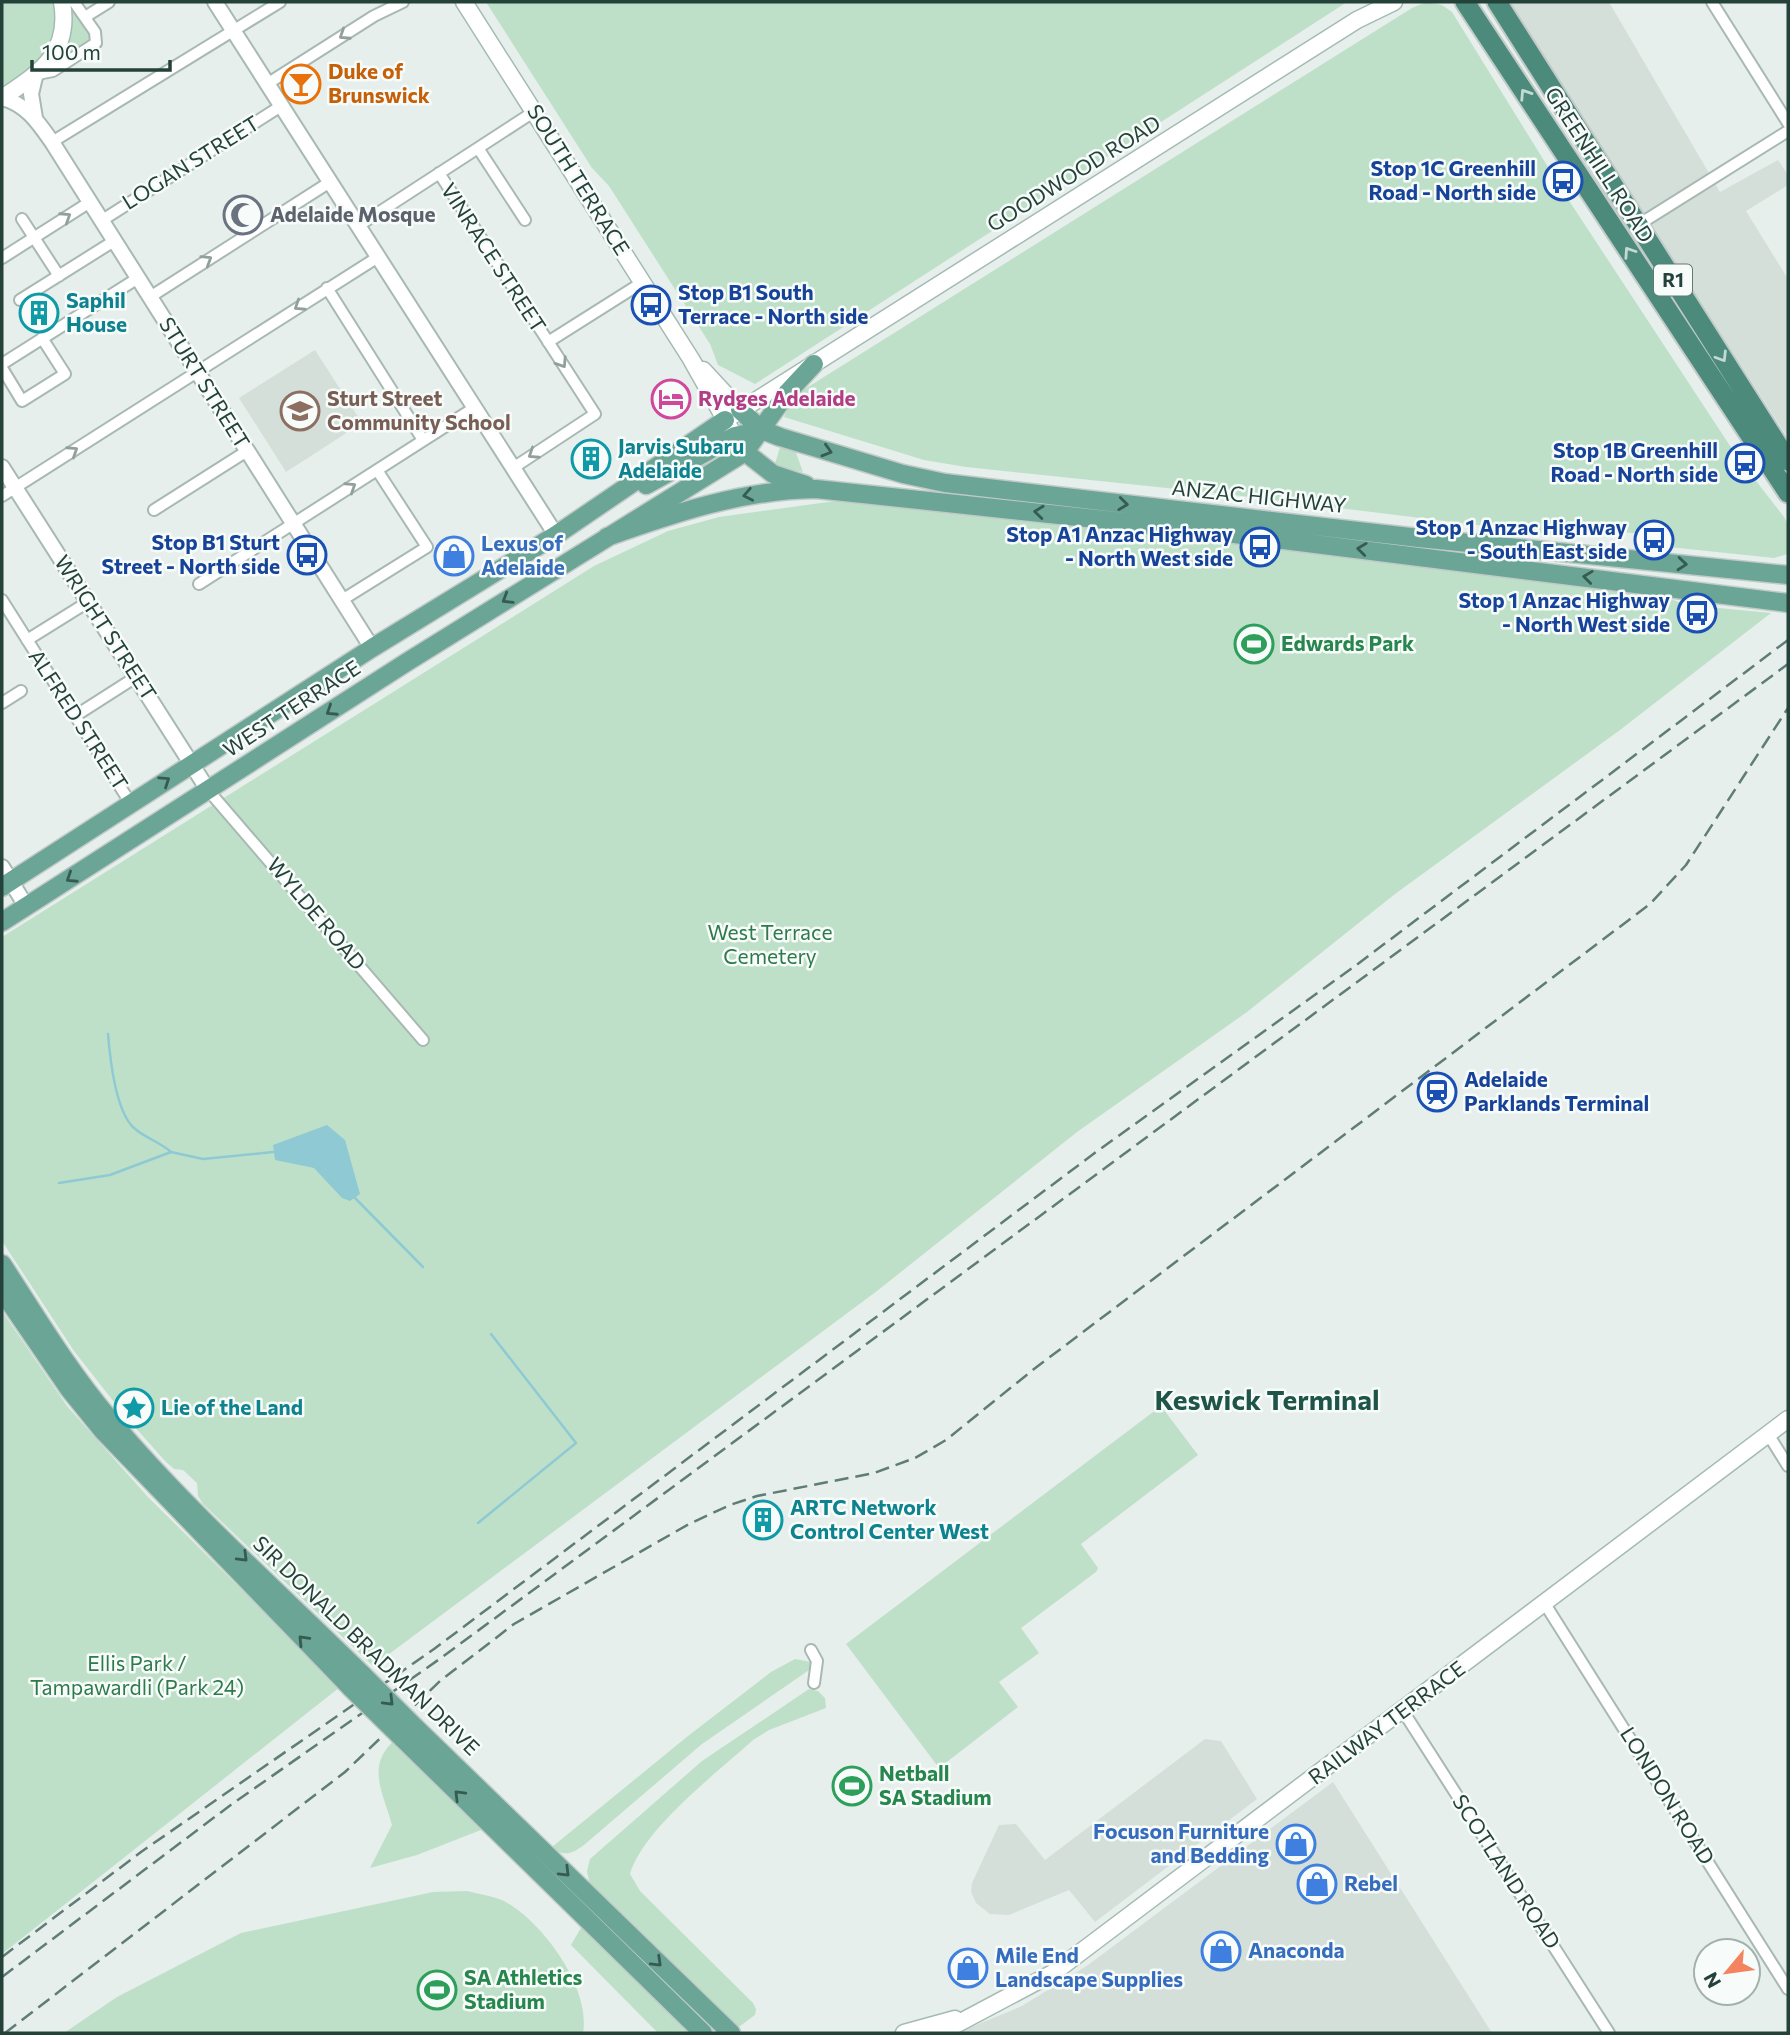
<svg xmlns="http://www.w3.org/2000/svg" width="1790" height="2035" font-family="Commissioner,sans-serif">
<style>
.built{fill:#d4dfda}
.green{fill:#bfe0c8}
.water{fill:#8ec9d4}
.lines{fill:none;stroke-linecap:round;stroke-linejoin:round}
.stream{stroke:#8ec9d4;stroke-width:2.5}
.minor-casing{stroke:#a8b8b2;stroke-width:14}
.tertiary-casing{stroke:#a8b8b2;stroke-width:18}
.secondary-casing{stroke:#a4bbb3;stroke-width:19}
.primary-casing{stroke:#c2cac8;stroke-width:21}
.trunk-casing{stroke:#c2cac8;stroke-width:23}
.minor{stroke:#fff;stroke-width:10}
.tertiary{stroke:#fff;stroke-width:14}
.secondary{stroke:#fff;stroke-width:16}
.primary{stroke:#6aa596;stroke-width:18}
.trunk{stroke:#4c8a7c;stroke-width:19}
.rail{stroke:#5f7d75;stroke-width:2.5;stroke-dasharray:14 7;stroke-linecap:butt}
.primary-bridge-casing{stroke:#c2cac8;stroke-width:21;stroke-linecap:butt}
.primary-bridge{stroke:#6aa596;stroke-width:18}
.oneway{stroke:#92a09c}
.oneway2{stroke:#c4d9d4}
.oneway3{stroke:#365b51}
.labels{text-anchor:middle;stroke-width:5;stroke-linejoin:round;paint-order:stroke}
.shield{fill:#f7fbf9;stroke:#637a73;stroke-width:2}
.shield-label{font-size:19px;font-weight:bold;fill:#24423a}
.food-label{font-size:21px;font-weight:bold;fill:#c56008;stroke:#f7fbf9;text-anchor:start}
.street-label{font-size:21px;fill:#24423a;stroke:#f7fbf9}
.transit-label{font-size:21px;font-weight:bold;fill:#164399;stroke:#f7fbf9;text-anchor:end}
.worship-label{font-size:21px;font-weight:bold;fill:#5b616d;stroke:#f7fbf9;text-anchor:start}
.culture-label{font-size:21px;font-weight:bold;fill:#0d838f;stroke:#f7fbf9;text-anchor:start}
.education-label{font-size:21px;font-weight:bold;fill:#785e54;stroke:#f7fbf9;text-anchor:start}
.hotel-label{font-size:21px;font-weight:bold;fill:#b23c85;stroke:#f7fbf9;text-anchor:start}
.shop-label{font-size:21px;font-weight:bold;fill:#366cbe;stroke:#f7fbf9;text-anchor:start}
.leisure-label{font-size:21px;font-weight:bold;fill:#27864d;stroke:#f7fbf9;text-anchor:start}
.park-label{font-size:21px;fill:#2d7a4b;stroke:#f7fbf9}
.district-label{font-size:28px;font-weight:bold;fill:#1f5548;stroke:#f7fbf9}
</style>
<rect width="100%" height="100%" fill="#e6efeb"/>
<path class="built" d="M 1507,2 L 1609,2 L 1720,192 L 1778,160 L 1788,175 L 1788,185 L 1746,211 L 1788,279 L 1788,438 Z
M 315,350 L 362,423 L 286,472 L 239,398 Z
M 1205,1739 L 1221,1741 L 1257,1799 L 1095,1922 L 1069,1890 L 1009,1915 L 990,1914 L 976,1903 L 971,1892 L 972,1883 L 999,1825 L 1016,1824 L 1045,1860 Z
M 1333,1782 L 1492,2033 L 957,2033 L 1022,2006 L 1088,1965 Z"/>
<path class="green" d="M 2,2 L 57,2 C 58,56 42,61 2,92 Z
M 486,2 L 1347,2 L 755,384 L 718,365 L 710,344 L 609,186 L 592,168 Z
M 1426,2 L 1442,5 L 1452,12 L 1566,196 L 1736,455 L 1784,517 L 1788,524 L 1788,554 L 1774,558 L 1669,547 C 1644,526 1604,532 1574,537 L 1234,495 L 966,467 L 924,460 L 784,417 L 791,400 L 808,387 L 1412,8 Z
M 72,6 L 92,40 L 60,62 L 71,32 Z
M 780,447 L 795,450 L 803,472 L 774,467 Z
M 850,499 L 1651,592 L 1687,605 L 1771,613 L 1620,730 L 1395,894 L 1247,1012 L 1077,1132 L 877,1291 L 373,1666 L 203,1504 L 198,1496 L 197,1483 L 183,1470 L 174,1469 L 166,1462 L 125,1416 L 74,1351 L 2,1241 L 2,937 L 594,566 L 668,531 L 719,517 Z
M 2,1311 L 67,1406 L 148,1497 L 340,1687 L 2,1954 Z
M 1161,1406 L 1198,1455 L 1081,1544 L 1098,1568 L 1096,1572 L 1021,1628 L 1039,1653 L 999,1682 L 1018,1707 L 939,1768 L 846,1644 Z
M 795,1659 L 811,1662 L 812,1668 L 702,1744 L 584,1845 C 573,1853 564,1858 552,1847 L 688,1736 L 771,1672 Z
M 809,1689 L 818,1691 L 825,1698 L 826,1708 L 769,1730 L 753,1740 C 718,1772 643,1829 630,1874 L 640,1891 L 753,2003 L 756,2009 L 755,2015 L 736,2029 L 590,1885 L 587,1871 L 590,1859 L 702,1761 Z
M 396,1739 L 486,1828 L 417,1855 L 370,1868 L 392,1825 C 383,1792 365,1765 396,1739 Z
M 467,1891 C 479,1894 493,1896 504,1901 C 543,1922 591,1988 583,2033 L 64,2033 L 117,1997 L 241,1933 L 433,1892 Z
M 582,1926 L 695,2033 L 658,2033 L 571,1945 Z"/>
<path class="water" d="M 327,1125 L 345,1140 L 360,1194 L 350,1201 L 342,1198 L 314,1168 L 275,1160 L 273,1145 Z"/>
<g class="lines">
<path class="stream" d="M 108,1034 C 110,1058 115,1111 134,1128 C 145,1138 160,1142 171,1152
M 59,1183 L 110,1175 L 171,1152 L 203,1159 L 273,1152
M 355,1198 L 423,1267
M 478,1523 L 576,1443 L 491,1334"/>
<defs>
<path id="minor" d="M 1712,2 L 1788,123
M 85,17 L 109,2
M 38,74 L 53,71 L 96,43 L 95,32 L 74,2
M 267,84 L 374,16 L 403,2
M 52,142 L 280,2
M 478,148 L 525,220
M 439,173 L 595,414 L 513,468
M 22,219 L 59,276
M 101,221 L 281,106
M 1638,225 L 1788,131
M 358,226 L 535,111
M 2,258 L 90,202
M 327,288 L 423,440
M 150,297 L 330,182
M 20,300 L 114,241
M 548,342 L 643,282
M 2,364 L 138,278
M 2,368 L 22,401 L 65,374 L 42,338
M 2,496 L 378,257
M 154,510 L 247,451
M 199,584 L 474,408
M 2,600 L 131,804
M 342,600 L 427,547 L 377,470
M 27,640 L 88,602
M 2,703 L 21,691
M 75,716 L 136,677
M 208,790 L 423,1040
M 1768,1434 L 1788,1466
M 1545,1604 L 1788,1989
M 811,1650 L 817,1661 L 814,1683
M 1403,1711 L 1609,2033"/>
<path id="tertiary" d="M 215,2 L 556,535
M 35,77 L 31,94 L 35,118
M 2,98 C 26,104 38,122 52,142 L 372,648
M 2,467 L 208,790
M 2,867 L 26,906"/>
<path id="secondary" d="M 464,2 L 691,359 L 731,430
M 2,98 C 39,73 71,54 62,2
M 703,370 L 740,410
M 730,417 L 1357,20 L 1394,2
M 904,2033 L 955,2019
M 940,2033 L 1053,1973 L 1788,1419"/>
<path id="primary" d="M 740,410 L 762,430 L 780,437 L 903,474 L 945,483 L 1419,538 L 1788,575
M 745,452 L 773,474 L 806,485
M 646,485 L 735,436 L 762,430
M 607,537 C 675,513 742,490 816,489 L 1218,532 L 1788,603
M 2,887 L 372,648 L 556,535 L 725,420
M 2,922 L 407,662 L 745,452 L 787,393 L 814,364
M 2,1264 C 36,1316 68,1370 108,1417 C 186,1510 278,1591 364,1676
M 2,1291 L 69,1389 L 103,1431 L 351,1688
M 415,1727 L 731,2033
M 402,1738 L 703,2033"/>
<path id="trunk" d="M 1465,2 L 1788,493
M 1497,2 L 1788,461"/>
</defs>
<use href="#minor" class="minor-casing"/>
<use href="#tertiary" class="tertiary-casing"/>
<use href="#secondary" class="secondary-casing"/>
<use href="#primary" class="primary-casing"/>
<use href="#trunk" class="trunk-casing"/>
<use href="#minor" class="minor"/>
<use href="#tertiary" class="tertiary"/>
<use href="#secondary" class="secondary"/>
<use href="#primary" class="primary"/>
<use href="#trunk" class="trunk"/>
<path class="rail" d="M 2,1957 L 141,1852 L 434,1649 L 1096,1152 L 1355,966 L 1788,640
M 2,1977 L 232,1804 L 441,1658 L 1788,664
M 5,2033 L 345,1772 L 440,1681 L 514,1624 L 689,1524 L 730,1505 L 757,1496 L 874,1473 L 915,1458 L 946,1440 L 1034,1369 L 1650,904 L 1686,865 L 1788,708"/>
<defs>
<path id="primary-bridge" d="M 364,1676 L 415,1727
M 351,1688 L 402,1738"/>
</defs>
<use href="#primary-bridge" class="primary-bridge-casing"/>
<use href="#primary-bridge" class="primary-bridge"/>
</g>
<defs><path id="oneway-chevron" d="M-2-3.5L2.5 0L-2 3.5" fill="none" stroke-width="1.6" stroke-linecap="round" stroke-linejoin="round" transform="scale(1.75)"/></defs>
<g class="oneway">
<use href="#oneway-chevron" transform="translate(344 35) rotate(147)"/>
<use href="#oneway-chevron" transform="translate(66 217) rotate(-33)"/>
<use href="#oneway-chevron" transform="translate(207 260) rotate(-32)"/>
<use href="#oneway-chevron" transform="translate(299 306) rotate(147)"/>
<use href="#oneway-chevron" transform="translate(562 363) rotate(57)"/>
<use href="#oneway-chevron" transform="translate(73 451) rotate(-33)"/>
<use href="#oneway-chevron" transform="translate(533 454) rotate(147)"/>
<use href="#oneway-chevron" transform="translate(351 487) rotate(-33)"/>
</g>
<g class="oneway2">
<use href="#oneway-chevron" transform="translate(1525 94) rotate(-123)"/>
<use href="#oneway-chevron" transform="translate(1629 252) rotate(-124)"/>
<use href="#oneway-chevron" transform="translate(1722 357) rotate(58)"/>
</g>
<g class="oneway3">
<use href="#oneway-chevron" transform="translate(827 451) rotate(17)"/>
<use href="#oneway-chevron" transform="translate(748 495) rotate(169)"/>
<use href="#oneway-chevron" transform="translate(1123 504) rotate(7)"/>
<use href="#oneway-chevron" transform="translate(1039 512) rotate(-174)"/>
<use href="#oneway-chevron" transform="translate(1362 549) rotate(-173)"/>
<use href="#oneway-chevron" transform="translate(1682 564) rotate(5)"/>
<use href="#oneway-chevron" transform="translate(1588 577) rotate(-173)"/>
<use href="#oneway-chevron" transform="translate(507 599) rotate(148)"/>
<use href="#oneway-chevron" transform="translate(331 711) rotate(147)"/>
<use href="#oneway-chevron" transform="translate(165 781) rotate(-34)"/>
<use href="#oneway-chevron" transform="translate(71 878) rotate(147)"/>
<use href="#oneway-chevron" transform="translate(243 1557) rotate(45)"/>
<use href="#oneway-chevron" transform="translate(303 1640) rotate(-134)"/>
<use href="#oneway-chevron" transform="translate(389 1701) rotate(45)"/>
<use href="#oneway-chevron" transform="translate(459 1795) rotate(-135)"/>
<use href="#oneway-chevron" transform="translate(565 1872) rotate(45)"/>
<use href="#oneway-chevron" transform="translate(657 1962) rotate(44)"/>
</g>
<defs>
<symbol id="bar-ring" viewBox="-11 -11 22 22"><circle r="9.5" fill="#f7fbf9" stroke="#e8710a" stroke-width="1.5"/><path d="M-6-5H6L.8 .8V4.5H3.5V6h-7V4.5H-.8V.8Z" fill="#e8710a"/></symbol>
<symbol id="bus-ring" viewBox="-11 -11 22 22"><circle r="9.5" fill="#f7fbf9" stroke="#1a4fb4" stroke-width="1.5"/><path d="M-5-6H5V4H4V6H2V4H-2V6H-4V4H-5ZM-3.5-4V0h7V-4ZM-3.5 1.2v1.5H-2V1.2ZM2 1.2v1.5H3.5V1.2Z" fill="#1a4fb4"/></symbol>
<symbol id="mosque-ring" viewBox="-11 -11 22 22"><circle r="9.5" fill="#f7fbf9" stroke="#6b7280" stroke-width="1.5"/><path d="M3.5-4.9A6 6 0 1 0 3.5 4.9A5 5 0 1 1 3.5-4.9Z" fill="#6b7280"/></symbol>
<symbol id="building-ring" viewBox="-11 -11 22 22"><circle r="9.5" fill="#f7fbf9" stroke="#0f9aa8" stroke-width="1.5"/><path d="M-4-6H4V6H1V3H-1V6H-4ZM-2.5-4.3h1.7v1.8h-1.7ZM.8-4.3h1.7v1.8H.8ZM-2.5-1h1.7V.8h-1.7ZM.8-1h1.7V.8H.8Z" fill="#0f9aa8"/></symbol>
<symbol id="hotel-ring" viewBox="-11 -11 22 22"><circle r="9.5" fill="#f7fbf9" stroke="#d1479c" stroke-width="1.5"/><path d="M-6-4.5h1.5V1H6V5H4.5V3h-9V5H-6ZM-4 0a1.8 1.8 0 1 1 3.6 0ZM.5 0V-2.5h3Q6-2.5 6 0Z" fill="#d1479c"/></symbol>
<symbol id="school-ring" viewBox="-11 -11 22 22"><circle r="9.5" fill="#f7fbf9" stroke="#8d6e63" stroke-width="1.5"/><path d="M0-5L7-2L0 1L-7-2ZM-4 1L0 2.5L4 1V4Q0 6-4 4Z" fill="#8d6e63"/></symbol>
<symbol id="shop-ring" viewBox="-11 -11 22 22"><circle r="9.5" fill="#f7fbf9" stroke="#3f7fe0" stroke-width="1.5"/><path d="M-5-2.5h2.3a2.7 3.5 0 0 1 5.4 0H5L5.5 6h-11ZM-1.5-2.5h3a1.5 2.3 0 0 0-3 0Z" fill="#3f7fe0"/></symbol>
<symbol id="stadium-ring" viewBox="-11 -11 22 22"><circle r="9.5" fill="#f7fbf9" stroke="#2e9e5b" stroke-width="1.5"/><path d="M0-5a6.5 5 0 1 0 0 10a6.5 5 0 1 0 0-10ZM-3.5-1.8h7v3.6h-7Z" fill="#2e9e5b"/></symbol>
<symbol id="station-ring" viewBox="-11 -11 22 22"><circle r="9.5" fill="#f7fbf9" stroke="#1a4fb4" stroke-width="1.5"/><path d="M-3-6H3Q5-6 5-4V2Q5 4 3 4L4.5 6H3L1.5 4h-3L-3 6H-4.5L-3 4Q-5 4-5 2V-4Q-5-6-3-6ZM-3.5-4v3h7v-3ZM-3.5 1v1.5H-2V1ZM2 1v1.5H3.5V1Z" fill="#1a4fb4"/></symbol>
<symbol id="sight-ring" viewBox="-11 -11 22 22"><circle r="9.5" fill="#f7fbf9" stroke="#0f9aa8" stroke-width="1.5"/><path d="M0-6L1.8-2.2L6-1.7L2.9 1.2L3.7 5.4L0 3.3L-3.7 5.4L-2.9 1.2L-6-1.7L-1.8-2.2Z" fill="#0f9aa8"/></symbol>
</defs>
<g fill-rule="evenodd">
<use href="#bar-ring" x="279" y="62" width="44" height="44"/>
<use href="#bus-ring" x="1541" y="159" width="44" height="44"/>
<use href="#mosque-ring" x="221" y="193" width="44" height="44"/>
<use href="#bus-ring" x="629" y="283" width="44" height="44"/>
<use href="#building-ring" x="17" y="291" width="44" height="44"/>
<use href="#hotel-ring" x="649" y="377" width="44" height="44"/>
<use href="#school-ring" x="278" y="389" width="44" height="44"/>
<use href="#building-ring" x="569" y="437" width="44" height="44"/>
<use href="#bus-ring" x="1723" y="441" width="44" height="44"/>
<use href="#bus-ring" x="1632" y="518" width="44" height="44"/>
<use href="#bus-ring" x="1238" y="525" width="44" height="44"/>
<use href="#bus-ring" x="285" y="533" width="44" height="44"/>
<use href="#shop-ring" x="432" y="534" width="44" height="44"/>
<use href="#bus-ring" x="1675" y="591" width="44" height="44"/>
<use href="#stadium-ring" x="1232" y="622" width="44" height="44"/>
<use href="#station-ring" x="1415" y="1070" width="44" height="44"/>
<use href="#sight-ring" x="112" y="1386" width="44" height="44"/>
<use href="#building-ring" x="741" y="1498" width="44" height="44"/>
<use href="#stadium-ring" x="830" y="1764" width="44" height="44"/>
<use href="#shop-ring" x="1274" y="1822" width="44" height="44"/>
<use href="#shop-ring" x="1295" y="1862" width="44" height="44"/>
<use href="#shop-ring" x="1199" y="1929" width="44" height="44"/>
<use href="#shop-ring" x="946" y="1946" width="44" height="44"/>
<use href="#stadium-ring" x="415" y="1968" width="44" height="44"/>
</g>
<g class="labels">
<rect class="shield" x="1654" y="264.5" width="38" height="31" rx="5"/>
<g class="shield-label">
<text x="1673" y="287">R1</text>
</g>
<g class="food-label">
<text x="328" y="79">Duke of<tspan x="328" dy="24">Brunswick</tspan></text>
</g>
<g class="street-label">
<text transform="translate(191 163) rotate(-32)" y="7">LOGAN STREET</text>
<text transform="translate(1599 165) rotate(57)" y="7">GREENHILL ROAD</text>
<text transform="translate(1074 174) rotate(-32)" y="7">GOODWOOD ROAD</text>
<text transform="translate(578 180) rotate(58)" y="7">SOUTH TERRACE</text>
<text transform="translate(493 258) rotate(57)" y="7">VINRACE STREET</text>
<text transform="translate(204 383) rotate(58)" y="7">STURT STREET</text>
<text transform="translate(1259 497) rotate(6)" y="7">ANZAC HIGHWAY</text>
<text transform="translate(105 628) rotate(57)" y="7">WRIGHT STREET</text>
<text transform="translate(292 709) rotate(-33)" y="7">WEST TERRACE</text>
<text transform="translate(78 720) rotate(57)" y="7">ALFRED STREET</text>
<text transform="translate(316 914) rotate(50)" y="7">WYLDE ROAD</text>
<text transform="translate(366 1646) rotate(44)" y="7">SIR DONALD BRADMAN DRIVE</text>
<text transform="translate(1387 1723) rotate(-37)" y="7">RAILWAY TERRACE</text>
<text transform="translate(1667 1796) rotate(58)" y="7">LONDON ROAD</text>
<text transform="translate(1506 1872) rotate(57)" y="7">SCOTLAND ROAD</text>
</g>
<g class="transit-label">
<text x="1536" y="176">Stop 1C Greenhill<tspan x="1536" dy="24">Road - North side</tspan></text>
<text x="678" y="300" text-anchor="start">Stop B1 South<tspan x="678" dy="24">Terrace - North side</tspan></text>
<text x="1718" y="458">Stop 1B Greenhill<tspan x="1718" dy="24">Road - North side</tspan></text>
<text x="1627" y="535">Stop 1 Anzac Highway<tspan x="1627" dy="24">- South East side</tspan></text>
<text x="1233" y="542">Stop A1 Anzac Highway<tspan x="1233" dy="24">- North West side</tspan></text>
<text x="280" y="550">Stop B1 Sturt<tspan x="280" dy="24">Street - North side</tspan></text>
<text x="1670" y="608">Stop 1 Anzac Highway<tspan x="1670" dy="24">- North West side</tspan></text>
<text x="1464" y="1087" text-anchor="start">Adelaide<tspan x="1464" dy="24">Parklands Terminal</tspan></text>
</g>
<g class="worship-label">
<text x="270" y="222">Adelaide Mosque</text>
</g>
<g class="culture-label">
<text x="66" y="308">Saphil<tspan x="66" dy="24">House</tspan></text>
<text x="618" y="454">Jarvis Subaru<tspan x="618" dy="24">Adelaide</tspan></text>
<text x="161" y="1415">Lie of the Land</text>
<text x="790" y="1515">ARTC Network<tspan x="790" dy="24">Control Center West</tspan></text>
</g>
<g class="education-label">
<text x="327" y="406">Sturt Street<tspan x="327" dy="24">Community School</tspan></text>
</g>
<g class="hotel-label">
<text x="698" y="406">Rydges Adelaide</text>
</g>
<g class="shop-label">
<text x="481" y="551">Lexus of<tspan x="481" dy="24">Adelaide</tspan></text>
<text x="1269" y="1839" text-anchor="end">Focuson Furniture<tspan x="1269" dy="24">and Bedding</tspan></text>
<text x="1344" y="1891">Rebel</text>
<text x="1248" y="1958">Anaconda</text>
<text x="995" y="1963">Mile End<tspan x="995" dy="24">Landscape Supplies</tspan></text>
</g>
<g class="leisure-label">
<text x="1281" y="651">Edwards Park</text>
<text x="879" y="1781">Netball<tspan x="879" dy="24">SA Stadium</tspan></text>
<text x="464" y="1985">SA Athletics<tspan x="464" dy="24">Stadium</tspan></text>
</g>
<g class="park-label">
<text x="770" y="940">West Terrace<tspan x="770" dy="24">Cemetery</tspan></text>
<text x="137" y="1671">Ellis Park /<tspan x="137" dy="24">Tampawardli (Park 24)</tspan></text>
</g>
<g class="district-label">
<text x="1267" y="1410">Keswick Terminal</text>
</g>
</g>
<rect width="1790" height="2035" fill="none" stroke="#24423a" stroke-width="7"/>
<g transform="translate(1727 1972) rotate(241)"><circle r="33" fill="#f7fbf9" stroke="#a3b1ad" stroke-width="2"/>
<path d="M0-5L12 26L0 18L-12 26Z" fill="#f4845f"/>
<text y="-10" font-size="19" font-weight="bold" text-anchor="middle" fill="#24423a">N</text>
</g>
<path d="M32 60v10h138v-10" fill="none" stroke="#24423a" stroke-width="3.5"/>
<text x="42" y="60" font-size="21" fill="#24423a" stroke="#f7fbf9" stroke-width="5" paint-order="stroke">100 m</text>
</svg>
